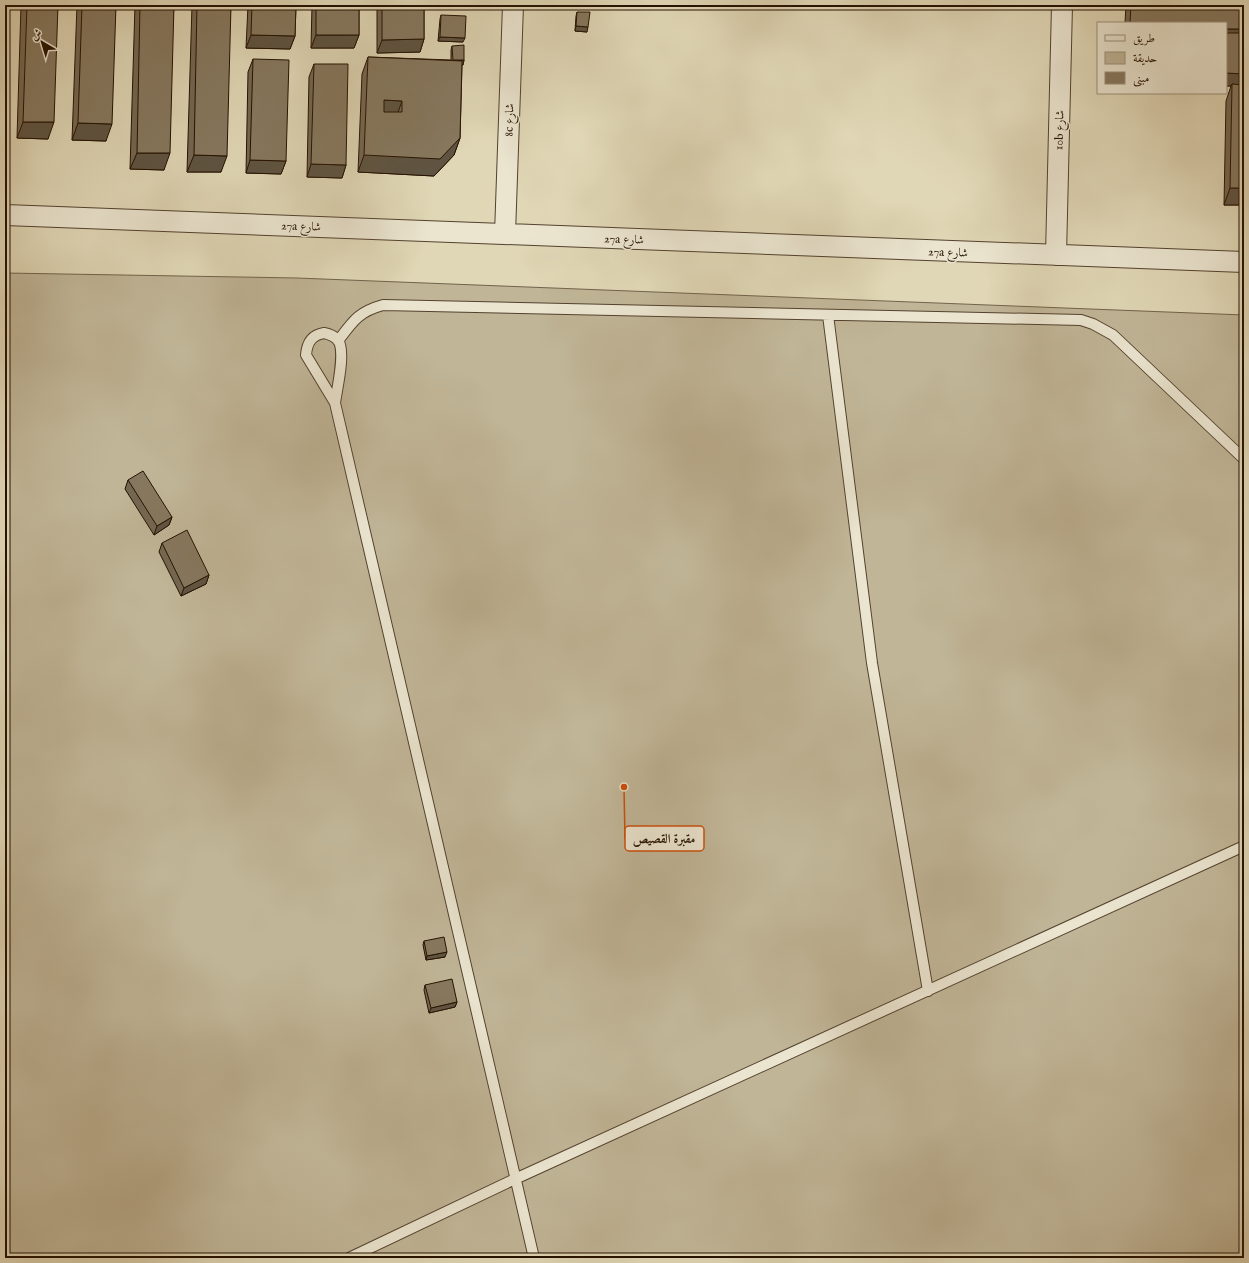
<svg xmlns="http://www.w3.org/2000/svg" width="1249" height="1263" font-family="'IM FELL English',Amiri,serif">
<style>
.green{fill:#c0b597;stroke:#72634c}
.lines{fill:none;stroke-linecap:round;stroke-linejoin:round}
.lane-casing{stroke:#53422e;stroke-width:12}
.street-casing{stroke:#53422e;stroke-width:22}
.lane{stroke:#ebe5d0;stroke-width:10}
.street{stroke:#ebe5d0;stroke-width:20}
.wall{fill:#736752;stroke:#241101}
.shaded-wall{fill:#5e5442;stroke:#241101}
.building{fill:#86785f;stroke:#241101;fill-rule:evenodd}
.labels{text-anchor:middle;stroke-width:3;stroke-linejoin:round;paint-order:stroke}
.street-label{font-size:12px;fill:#241101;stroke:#ebe5d0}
.leader{fill:none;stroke:#cb4e0a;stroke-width:1.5}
.callout-dot{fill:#cb4e0a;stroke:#ebe5d0;stroke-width:1.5}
.callout{fill:#ebe5d0;stroke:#cb4e0a;stroke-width:1.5}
.callout-label{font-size:13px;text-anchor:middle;font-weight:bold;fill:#241101}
</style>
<rect width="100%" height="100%" fill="#e0d7b6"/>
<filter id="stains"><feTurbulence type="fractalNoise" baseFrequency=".005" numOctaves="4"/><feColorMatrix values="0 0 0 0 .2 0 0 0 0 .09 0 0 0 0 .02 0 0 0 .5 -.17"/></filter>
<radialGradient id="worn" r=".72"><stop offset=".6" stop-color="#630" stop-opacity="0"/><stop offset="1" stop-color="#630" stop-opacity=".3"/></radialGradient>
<path class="green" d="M 5,273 L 297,278 L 1244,315 L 1244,1258 L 5,1258 Z"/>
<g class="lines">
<defs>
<path id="lane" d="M 828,315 L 872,663 L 928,991
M 324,333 C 329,334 334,336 338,340 C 346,352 337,388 335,403 L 306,355 C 307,342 312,335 324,333 Z
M 338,341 C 353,321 358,312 383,305 L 1081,320 L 1093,324 L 1113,335 L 1244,459
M 335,403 L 534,1258
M 349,1258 L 515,1179 L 1244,846"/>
<path id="street" d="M 5,215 C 418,229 831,248 1244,262
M 505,234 L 513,5
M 1056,255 L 1062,5"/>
</defs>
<use href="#lane" class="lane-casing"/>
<use href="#street" class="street-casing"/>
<use href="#lane" class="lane"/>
<use href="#street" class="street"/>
</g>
<path class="wall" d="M 21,5 L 58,5 L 48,139 L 17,138 Z
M 77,5 L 116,5 L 106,141 L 72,140 Z
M 135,5 L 174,5 L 164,170 L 130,169 Z
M 192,5 L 231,5 L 221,172 L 187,172 Z
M 248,5 L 296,5 L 295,36 L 290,49 L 246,48 Z
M 312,5 L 359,5 L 359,35 L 354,48 L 311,48 Z
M 377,5 L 424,5 L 424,39 L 420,52 L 377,53 Z
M 1126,5 L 1244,5 L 1244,205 L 1224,205 L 1226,101 L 1231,86 L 1226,86 L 1226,23 L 1125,23 Z
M 577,12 L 587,32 L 575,31 L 576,16 Z
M 441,15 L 463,42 L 438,41 L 440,19 Z
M 452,46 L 464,60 L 463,65 L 462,65 L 460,138 L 454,155 L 434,176 L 358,172 L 362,74 L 368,57 L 451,60 L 451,50 Z
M 253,59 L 286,161 L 281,174 L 246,173 L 248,72 Z
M 314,64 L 346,165 L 342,178 L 307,177 L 309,77 Z
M 128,480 L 172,517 L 169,525 L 154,535 L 125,489 Z
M 162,543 L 209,575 L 206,584 L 181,596 L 159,552 Z
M 424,941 L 445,957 L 426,960 L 423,945 Z
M 425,985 L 457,1002 L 455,1007 L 429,1013 L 424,990 Z"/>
<path class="shaded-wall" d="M 576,26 L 588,27 L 587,32 L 575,31 Z
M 1226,29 L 1244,29 L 1244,46 L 1226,46 Z
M 251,35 L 295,36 L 290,49 L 246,48 Z
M 316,35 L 359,35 L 354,48 L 311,48 Z
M 440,37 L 465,38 L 463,42 L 438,41 Z
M 424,39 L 420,52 L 377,53 L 382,40 Z
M 464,60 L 463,65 L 451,65 L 453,61 Z
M 1226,73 L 1244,74 L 1244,87 L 1232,84 L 1231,86 L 1226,86 Z
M 384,100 L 402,101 L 396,118 L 378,117 Z
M 23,122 L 54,122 L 48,139 L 17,138 Z
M 78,123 L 112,124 L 106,141 L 72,140 Z
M 460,138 L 454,155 L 434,176 L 358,172 L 364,155 Z
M 137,153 L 170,153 L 164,170 L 130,169 Z
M 194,155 L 227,156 L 221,172 L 187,172 Z
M 250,160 L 286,161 L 281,174 L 246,173 Z
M 311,164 L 346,165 L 342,178 L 307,177 Z
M 1230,188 L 1244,188 L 1244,205 L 1224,205 Z
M 172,517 L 169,525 L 154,535 L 157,526 Z
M 209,575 L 206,584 L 181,596 L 184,588 Z
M 447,952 L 445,957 L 426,960 L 427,956 Z
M 457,1002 L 455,1007 L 429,1013 L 431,1008 Z"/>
<path class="building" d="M 27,5 L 58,5 L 54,122 L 23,122 Z
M 82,5 L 116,5 L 112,124 L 78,123 Z
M 140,5 L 174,5 L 170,153 L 137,153 Z
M 197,5 L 231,5 L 227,156 L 194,155 Z
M 252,5 L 296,5 L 295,36 L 251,35 Z
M 316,5 L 359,5 L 359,35 L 316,35 Z
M 382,5 L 424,5 L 424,39 L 382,40 Z
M 1131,5 L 1244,5 L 1244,29 L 1226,29 L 1226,23 L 1130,23 Z
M 577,12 L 590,12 L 588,27 L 576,26 Z
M 441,15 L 466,16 L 465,38 L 440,37 Z
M 1226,33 L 1244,33 L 1244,74 L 1226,73 Z
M 464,45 L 464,60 L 453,60 L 452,46 Z
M 368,57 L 462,61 L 460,138 L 440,159 L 364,155 ZM 384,100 L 402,101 L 402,112 L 384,112 Z
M 253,59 L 289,60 L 286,161 L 250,160 Z
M 314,64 L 348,64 L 346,165 L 311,164 Z
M 1232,84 L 1244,85 L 1244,188 L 1230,188 Z
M 143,471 L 172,517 L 157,526 L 128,480 Z
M 187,530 L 209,575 L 184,588 L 162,543 Z
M 444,937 L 447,952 L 427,956 L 424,941 Z
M 452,979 L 457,1002 L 431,1008 L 425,985 Z"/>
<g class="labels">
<g class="street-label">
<text transform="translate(509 120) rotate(-88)" y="4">8c شارع</text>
<text transform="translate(1059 130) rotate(-88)" y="4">10b شارع</text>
<text transform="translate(301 226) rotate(2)" y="4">27a شارع</text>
<text transform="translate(624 239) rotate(2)" y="4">27a شارع</text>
<text transform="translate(948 252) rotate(2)" y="4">27a شارع</text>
</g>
</g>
<path class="leader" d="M624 787L625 839"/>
<circle class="callout-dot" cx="624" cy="787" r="4"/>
<rect class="callout" x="625" y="826" width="79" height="25" rx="4"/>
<g class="callout-label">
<text x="664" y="843">مقبرة القصيص</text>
</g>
<rect width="1249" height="1263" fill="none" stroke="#e0d7b6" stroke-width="20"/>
<rect x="6" y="6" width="1237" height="1251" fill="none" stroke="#241101" stroke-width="2"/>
<rect x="10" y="10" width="1229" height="1243" fill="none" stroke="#241101"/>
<rect x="1097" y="22" width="130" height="72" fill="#ebe5d0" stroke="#9b907d"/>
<rect x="1105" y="35" width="20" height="6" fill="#ebe5d0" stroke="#9b907d"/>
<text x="1133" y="42" font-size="12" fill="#241101">طريق</text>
<rect x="1105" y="52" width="20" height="12" fill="#c0b597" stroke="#9b907d"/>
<text x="1133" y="62" font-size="12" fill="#241101">حديقة</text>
<rect x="1105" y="72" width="20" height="12" fill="#86785f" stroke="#9b907d"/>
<text x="1133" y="82" font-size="12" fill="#241101">مبنى</text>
<g transform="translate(42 42) rotate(322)" stroke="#ebe5d0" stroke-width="3" paint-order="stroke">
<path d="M0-3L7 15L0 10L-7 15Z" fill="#241101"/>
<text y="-6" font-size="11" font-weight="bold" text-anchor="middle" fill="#241101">ش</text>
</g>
<rect width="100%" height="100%" filter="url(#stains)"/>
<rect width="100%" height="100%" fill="url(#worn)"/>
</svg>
